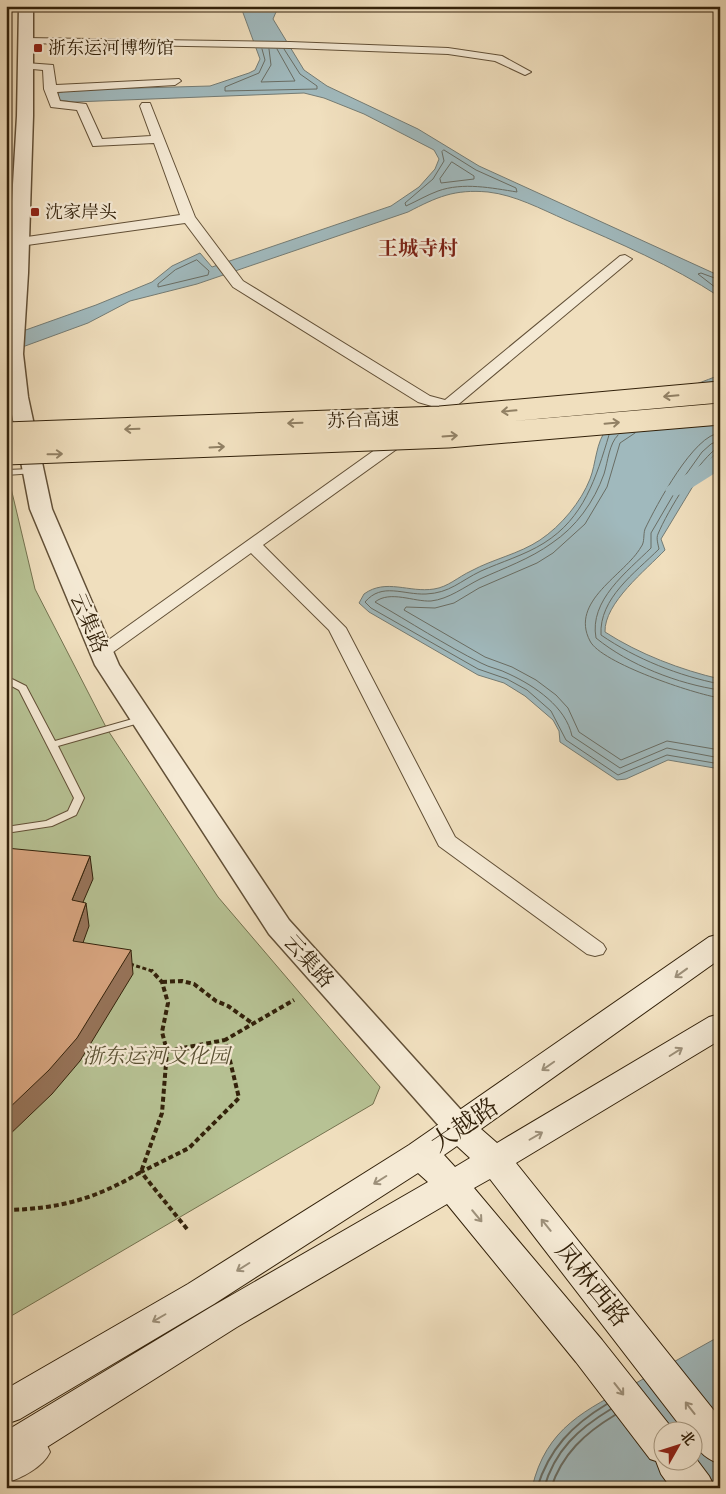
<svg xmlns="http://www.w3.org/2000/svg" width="726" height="1494" font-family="'Sorts Mill Goudy','Noto Serif SC',serif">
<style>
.green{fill:#b7c294;stroke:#74724f}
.water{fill:#a0b9bd;stroke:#747c75;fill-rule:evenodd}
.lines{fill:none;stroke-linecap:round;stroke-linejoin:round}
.shore-far1{stroke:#696d64;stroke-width:1}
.shore{stroke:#696d64;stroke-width:2}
.canal{fill:#a0b9bd;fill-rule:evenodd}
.service-casing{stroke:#625037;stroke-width:2}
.minor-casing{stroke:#625037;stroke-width:2}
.tertiary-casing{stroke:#625037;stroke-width:3}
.secondary-casing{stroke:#32210a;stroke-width:2}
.path-far1{stroke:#32210a;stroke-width:3;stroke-dasharray:4 2.5;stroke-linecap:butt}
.path{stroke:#32210a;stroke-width:4;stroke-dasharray:5 3;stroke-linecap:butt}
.service{fill:#f5ead5;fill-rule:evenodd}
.minor{fill:#f5ead5;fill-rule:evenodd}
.tertiary{fill:#f5ead5;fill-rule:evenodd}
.secondary{fill:#f5ead5;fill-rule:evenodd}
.motorway-bridge-casing{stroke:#32210a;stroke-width:23;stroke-linecap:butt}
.motorway-bridge{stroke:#f0dfbe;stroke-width:21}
.shaded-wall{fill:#97745a;stroke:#32210a}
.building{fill:#d8a580;stroke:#32210a}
.oneway{stroke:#918064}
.oneway2{stroke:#9d907a}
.poi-dot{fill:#8f2418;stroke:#f5ead5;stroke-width:2}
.labels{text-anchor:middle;stroke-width:4.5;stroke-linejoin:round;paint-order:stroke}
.far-poi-label{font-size:18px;fill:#32210a;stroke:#f5ead5;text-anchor:start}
.far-street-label{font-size:18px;fill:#32210a;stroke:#f5ead5}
.far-quarter-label{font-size:20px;font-weight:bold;fill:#7a1f14;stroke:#f5ead5}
.street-label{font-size:21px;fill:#32210a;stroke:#f5ead5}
.park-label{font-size:21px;font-style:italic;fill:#5a5133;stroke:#f5ead5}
.near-street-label{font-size:25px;fill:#32210a;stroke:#f5ead5}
</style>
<rect width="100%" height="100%" fill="#f0dfbe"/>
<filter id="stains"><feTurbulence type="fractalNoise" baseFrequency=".004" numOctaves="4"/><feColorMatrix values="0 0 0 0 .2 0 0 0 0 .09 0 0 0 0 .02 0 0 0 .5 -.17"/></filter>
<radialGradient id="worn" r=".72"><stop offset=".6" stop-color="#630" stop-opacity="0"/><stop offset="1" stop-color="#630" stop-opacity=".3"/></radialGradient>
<path class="green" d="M 6,467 L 35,589 L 107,729 L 218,897 L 380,1087 L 373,1104 L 6,1319 Z"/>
<path class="water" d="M 244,6 L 287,6 L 276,12 L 273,19 L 304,70 L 327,86 L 418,129 L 479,166 L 720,276 L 720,297 C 671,265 619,243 566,220 C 541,209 515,195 488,192 C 454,189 437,197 408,212 L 197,284 L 130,301 L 88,323 L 6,353 L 6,337 L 96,305 L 152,282 L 172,266 L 200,253 L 212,267 L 391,206 L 419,187 L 435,169 L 439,159 L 434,150 L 364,114 L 324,98 L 304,93 L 74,102 L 59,100 L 58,93 L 69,90 L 210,86 L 249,73 L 255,70 L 260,59 L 242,10 Z
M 720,375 L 720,449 L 707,463 L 661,539 L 665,550 C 646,570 604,603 605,632 C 639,654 681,670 720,679 L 720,769 L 668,760 L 626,779 L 617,780 L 560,742 L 559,731 L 553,720 L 525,696 L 504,683 L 478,675 L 369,612 L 359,603 L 364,594 C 386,578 409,593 434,589 C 448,587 458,577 471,571 C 493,559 519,554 540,540 C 561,526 581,502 590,479 C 596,464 596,441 607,429 C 624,410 694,385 720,375 Z
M 720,1336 L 720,1488 L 532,1488 C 546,1427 586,1410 636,1383 C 664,1367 692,1352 720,1336 ZM 664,1432 L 694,1432 L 694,1462 L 664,1462 Z"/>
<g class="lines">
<path class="shore-far1" d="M 262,49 L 265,60 L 259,73 L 225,87 L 225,91 L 317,89 L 317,86 L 300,74 L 284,49
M 269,49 L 271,65 L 261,82 L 295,81 L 277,49
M 444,150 L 476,170 L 516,188 L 517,192 C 492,188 463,182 438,191 C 427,195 417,201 406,206 L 405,203 L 433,179 L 444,161 L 442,152 Z
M 452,162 L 474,176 L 474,179 L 441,183 L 440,179 Z
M 197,260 L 209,271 L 208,275 L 158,287 L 158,284 L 175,270 Z
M 720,280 L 701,273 L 698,274 L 720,291
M 635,433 L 620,443 L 607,487 L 585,524 L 553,553 L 537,563 L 479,588 L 454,603 L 435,608 L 406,607 L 404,610 L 485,657 L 512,667 L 536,680 L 556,695 L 568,708 L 579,732 L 621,760 L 667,741 L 720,750
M 720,433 C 694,434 656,506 645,529 C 643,535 645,542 641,547 C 625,575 569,601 590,641 C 601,663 694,694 720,698
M 609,435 C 596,478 584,518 544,543 C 525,555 501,562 481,571 C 460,581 450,593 426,594 C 403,595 382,582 365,602 L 371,608 L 478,669 L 507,679 L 527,690 L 551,711 L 566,740 L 618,775 L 667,755 L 720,764
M 618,435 C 609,444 608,461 604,474 C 594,502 576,527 552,543 C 530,559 504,568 480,579 C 464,587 449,599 431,601 C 414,602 390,590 375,602 C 410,622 445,645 481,663 C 490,668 500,669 509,674 C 535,686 566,707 572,736 L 620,768 L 667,748 L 720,758
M 720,440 L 711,444 L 702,452 L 682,480 L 651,533 L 651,548 C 627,572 589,600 596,638 C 629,665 678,684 720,690
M 720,446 C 700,457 667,512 658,534 C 656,538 658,544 659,549 C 635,573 599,598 601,635 C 636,659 679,676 720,684"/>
<path class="shore" d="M 537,1488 C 549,1449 572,1425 607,1404
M 544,1488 C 555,1450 578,1429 611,1409
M 551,1488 C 562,1454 585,1433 615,1415"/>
<path class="canal" d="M 720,455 L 720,470 L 682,494 L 675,496 L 668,494 L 665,490 L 668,486 L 713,457 Z"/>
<defs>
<path id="service" d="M 32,469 L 35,469 L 35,473 L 6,475 L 6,470 Z
M 6,676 L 26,686 L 55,741 L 143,716 L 148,719 L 146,721 L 58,746 L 84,798 L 77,813 L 76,815 L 52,826 L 6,833 L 6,827 L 46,821 L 68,811 L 74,798 L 19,690 L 6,683 Z"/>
<path id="minor" d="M 26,38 L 290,42 L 448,48 L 502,56 L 531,72 L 525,75 L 495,61 L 448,54 L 290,48 L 22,43 L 22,39 Z
M 26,63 L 53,65 L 56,85 L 179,79 L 181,81 L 175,85 L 57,92 L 60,101 L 86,104 L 102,139 L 151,136 L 140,106 L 142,103 L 150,103 L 195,217 L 243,281 L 430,396 L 445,400 L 620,256 L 625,255 L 632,259 L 454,408 L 263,545 L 346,628 L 455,837 L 603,944 L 606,949 L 603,954 L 595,956 L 587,954 L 439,846 L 329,630 L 251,553 L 109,655 L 95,655 L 93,651 L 435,407 L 418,402 L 233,287 L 185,223 L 20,246 L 15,245 L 13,242 L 20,238 L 180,215 L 154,143 L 93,146 L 77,110 L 51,107 L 44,89 L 43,70 L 22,68 L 20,66 Z
M 36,1440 L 46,1443 L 50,1452 C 43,1467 22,1478 6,1483 L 6,1456 Z"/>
<path id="tertiary" d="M 19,6 L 33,6 L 33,116 L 28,273 L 23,354 L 28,397 L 52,509 L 119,665 L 289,920 L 470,1120 L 475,1128 L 470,1136 L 459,1140 L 448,1136 L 269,934 L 95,665 L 30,509 L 6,383 L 6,304 L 17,116 Z"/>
<path id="secondary" d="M 720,934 L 720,959 L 481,1129 L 497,1143 L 709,1017 L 720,1014 L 720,1040 L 516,1163 L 720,1418 L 720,1464 C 704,1458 694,1449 694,1432 L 685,1432 L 490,1179 L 474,1188 L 602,1340 L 675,1432 L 664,1432 L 664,1462 L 694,1462 L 694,1456 L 709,1476 L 715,1488 L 671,1488 L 661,1474 L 656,1461 L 650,1459 L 576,1362 L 447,1204 L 237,1327 L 20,1464 L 6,1469 L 6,1431 L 211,1307 L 428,1182 L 418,1173 L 214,1304 L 20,1419 L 6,1424 L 6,1389 L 188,1284 L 409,1145 L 709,937 ZM 457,1146 L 470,1158 L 455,1167 L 444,1155 Z"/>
</defs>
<use href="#service" class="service-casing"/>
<use href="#minor" class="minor-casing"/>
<use href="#tertiary" class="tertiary-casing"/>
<use href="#secondary" class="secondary-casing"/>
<path class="path-far1" d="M 130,964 L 152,971"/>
<path class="path" d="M 162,982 L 182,981 L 194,984 L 216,1001 L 228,1006 L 252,1023
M 167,1051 L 225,1040
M 6,1210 C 59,1209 95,1199 141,1172 L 162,1113 L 167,1051 L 162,1032 L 168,1003 L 162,982 L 151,970
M 187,1229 L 141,1172 L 189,1148 L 239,1098 L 225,1040 L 294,1000"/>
<use href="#service" class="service"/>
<use href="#minor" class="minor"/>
<use href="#tertiary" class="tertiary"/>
<use href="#secondary" class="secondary"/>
<defs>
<path id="motorway-bridge" d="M 6,433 L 440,417 L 720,392
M 6,454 L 448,437 L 720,414"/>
</defs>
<use href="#motorway-bridge" class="motorway-bridge-casing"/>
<use href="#motorway-bridge" class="motorway-bridge"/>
</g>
<path class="shaded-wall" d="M 90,856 L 93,879 L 74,923 L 72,900 Z
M 86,903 L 89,926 L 75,965 L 73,941 Z
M 131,950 L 133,974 L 80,1061 L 52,1094 L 6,1138 L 6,1111 Z"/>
<path class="building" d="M 6,848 L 90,856 L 72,900 L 86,903 L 73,941 L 131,950 L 77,1038 L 49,1070 L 6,1111 Z"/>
<defs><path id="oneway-shaft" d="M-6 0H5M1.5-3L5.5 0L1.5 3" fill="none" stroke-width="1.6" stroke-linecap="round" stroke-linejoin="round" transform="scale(1.25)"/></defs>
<g class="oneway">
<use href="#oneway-shaft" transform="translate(671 396) rotate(175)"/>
<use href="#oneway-shaft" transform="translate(509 411) rotate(175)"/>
<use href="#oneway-shaft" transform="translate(295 423) rotate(178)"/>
<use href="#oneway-shaft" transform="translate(612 423) rotate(-5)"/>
<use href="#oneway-shaft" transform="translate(132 429) rotate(178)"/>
<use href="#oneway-shaft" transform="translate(450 436) rotate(-4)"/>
<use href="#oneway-shaft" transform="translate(217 447) rotate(-3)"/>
<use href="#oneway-shaft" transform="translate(55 454) rotate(-1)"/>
</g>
<g class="oneway2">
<use href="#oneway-shaft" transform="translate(681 973) rotate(144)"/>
<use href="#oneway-shaft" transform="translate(676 1052) rotate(-32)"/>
<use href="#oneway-shaft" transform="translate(548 1066) rotate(145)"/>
<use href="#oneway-shaft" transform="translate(536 1136) rotate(-30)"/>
<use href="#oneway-shaft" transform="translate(380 1180) rotate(148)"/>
<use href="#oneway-shaft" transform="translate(477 1216) rotate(50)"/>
<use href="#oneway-shaft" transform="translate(546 1225) rotate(-129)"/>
<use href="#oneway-shaft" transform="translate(243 1267) rotate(148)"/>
<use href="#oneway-shaft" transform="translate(159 1318) rotate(150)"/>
<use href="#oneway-shaft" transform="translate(619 1389) rotate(52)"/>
<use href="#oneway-shaft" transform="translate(690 1408) rotate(-128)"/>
</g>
<g class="poi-dot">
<rect x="33" y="43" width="10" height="10" rx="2.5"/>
<rect x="30" y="207" width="10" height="10" rx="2.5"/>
</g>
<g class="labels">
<g class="far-poi-label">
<text x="48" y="54">浙东运河博物馆</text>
<text x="45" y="218">沈家岸头</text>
</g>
<g class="far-street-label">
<text transform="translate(363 420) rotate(-2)" y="6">苏台高速</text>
</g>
<g class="far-quarter-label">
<text x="418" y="255">王城寺村</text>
</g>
<g class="street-label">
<text transform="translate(89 623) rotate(67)" y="7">云集路</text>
<text transform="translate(309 961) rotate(48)" y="7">云集路</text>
</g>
<g class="park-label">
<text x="156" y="1063">浙东运河文化园</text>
</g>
<g class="near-street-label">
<text transform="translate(464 1124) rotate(-34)" y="9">大越路</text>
<text transform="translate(593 1284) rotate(51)" y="9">凤林西路</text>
</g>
</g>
<rect width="726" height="1494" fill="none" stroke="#f0dfbe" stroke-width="25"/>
<rect x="8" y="8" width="711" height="1479" fill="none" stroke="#32210a" stroke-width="2.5"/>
<rect x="12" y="12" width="701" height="1469" fill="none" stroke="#32210a"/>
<g transform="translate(678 1446) rotate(51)"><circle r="24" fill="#f5ead5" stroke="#a79a84"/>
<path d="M0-4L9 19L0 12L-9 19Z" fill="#8f2418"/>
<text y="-8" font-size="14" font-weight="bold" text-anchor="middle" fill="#32210a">北</text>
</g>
<rect width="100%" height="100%" filter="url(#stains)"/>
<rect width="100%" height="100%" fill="url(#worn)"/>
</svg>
